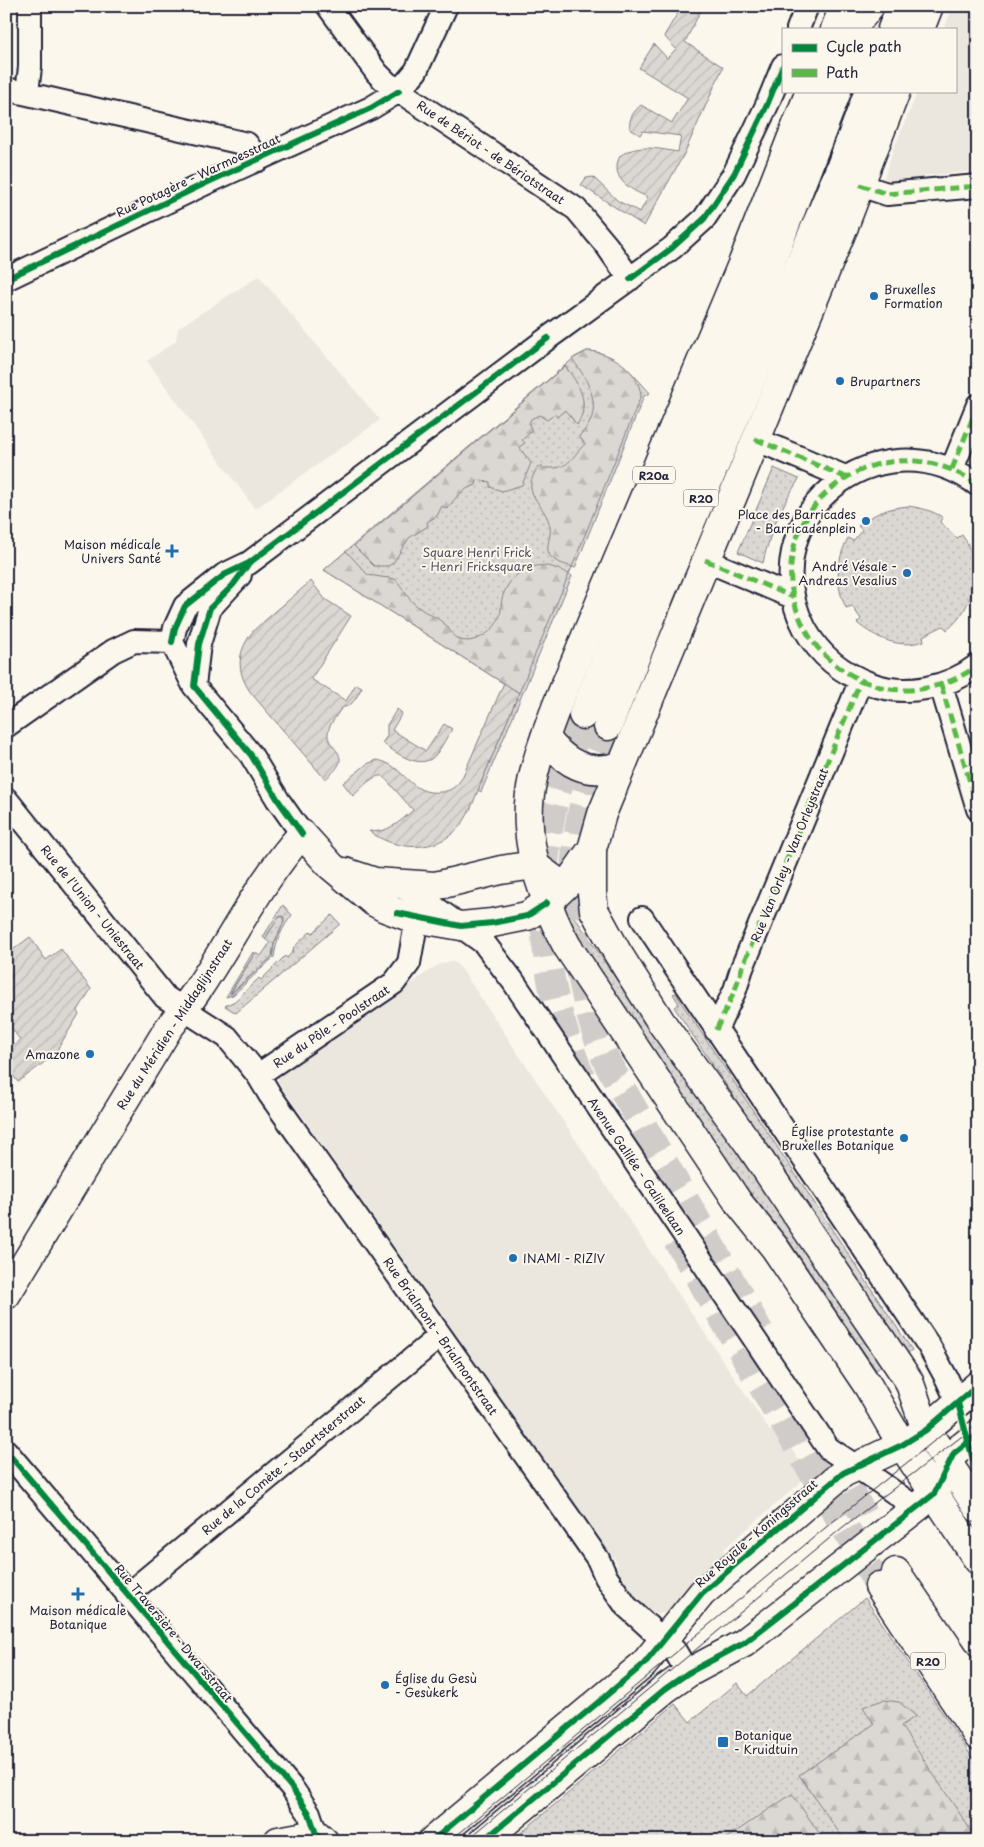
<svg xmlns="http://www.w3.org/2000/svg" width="984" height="1847" font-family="'Playpen Sans',sans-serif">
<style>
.built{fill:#ebe7df}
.grass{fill:url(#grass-dots);stroke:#7e7d87}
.forest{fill:url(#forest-firs);stroke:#7e7d87}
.garden{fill:url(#garden-furrows);stroke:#7e7d87}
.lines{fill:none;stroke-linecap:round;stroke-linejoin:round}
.highway-tunnel{stroke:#d0ccc9;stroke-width:28;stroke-dasharray:28 14;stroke-linecap:butt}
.street-casing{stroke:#22223b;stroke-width:26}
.secondary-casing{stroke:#22223b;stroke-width:31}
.primary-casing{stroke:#22223b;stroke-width:31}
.highway-casing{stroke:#22223b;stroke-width:31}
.street{stroke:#fbf7ec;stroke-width:22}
.secondary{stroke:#fbf7ec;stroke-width:28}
.primary{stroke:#fbf7ec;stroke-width:28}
.highway{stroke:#fbf7ec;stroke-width:28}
.tram{stroke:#22223b;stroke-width:1}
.quiet{stroke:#58b947;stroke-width:5;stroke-dasharray:10 5;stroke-linecap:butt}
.cycleway-casing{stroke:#fbf7ec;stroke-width:9}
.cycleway{stroke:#00873e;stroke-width:6}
.poi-dot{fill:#1f6fb2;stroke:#fbf7ec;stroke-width:2}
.labels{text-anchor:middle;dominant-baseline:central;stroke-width:4;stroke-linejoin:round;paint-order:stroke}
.shield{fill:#fbf7ec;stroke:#636270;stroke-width:1}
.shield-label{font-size:11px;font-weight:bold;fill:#22223b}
.street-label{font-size:12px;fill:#22223b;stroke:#fbf7ec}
.poi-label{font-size:12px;fill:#22223b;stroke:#fbf7ec;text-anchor:start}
.park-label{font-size:12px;fill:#505061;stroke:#fbf7ec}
</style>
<defs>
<pattern id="grass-dots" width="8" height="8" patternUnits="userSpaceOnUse" patternTransform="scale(1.25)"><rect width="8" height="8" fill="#dbd8d3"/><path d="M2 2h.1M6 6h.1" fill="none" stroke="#bcb9b6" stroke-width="1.8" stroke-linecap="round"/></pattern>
<pattern id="forest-firs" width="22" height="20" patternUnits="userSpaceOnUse" patternTransform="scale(1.25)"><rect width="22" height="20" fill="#dbd8d3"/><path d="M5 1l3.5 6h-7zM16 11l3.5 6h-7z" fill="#bcb9b6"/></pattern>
<pattern id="garden-furrows" width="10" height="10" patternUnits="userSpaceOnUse" patternTransform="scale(1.25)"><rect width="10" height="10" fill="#dbd8d3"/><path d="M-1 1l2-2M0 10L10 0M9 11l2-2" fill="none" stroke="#bcb9b6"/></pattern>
</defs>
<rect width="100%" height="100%" fill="#fbf7ec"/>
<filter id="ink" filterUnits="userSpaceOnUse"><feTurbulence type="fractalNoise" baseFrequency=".02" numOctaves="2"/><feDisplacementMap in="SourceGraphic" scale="10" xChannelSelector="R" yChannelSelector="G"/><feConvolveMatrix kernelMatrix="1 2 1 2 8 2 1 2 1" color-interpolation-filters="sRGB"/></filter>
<g filter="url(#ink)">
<path class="built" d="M953 6H978V171L923 176V185L892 184 884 178 893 150 918 91H955V29H944Z
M259 276 380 420 255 509 147 361 176 341 178 328Z
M450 961 456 963 463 971 770 1431H780L802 1465 803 1475 799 1484 724 1549 722 1566 671 1610 664 1613 658 1614 641 1609 615 1579 617 1563 278 1082V1077L284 1069 438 965Z
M978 1442V1480L969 1465V1456Z"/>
<path class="grass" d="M587 351C616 352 632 373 650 393L644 396 575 568 572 567 569 574 572 576 481 792 478 790 519 693 324 570 575 357Z
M774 468 799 479C780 509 771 528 763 563L738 552Z
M908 506C921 508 931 510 942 517L940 522 957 538 962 535C984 564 975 608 947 630L943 626 923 636 924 641C899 649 877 639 857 623L861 619 852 606 846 608C835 585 836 561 848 538L853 541 862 530 858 526C874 513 888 508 908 506Z
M567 910 578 922 658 1042 708 1105 885 1364 876 1370 787 1238 722 1158 576 940 565 911Z
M332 915 340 924 236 1013 225 1006 235 1001 259 978 261 980 285 956 287 958 294 950 293 948 311 931 313 933Z
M282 916 284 922 274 943 272 957 230 994 255 953 261 956 270 943 265 939 277 919Z
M676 993 681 1002 912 1350 906 1354 674 1007 679 1004 673 994Z
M865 1598 978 1766V1841H511L675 1704 690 1722 737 1683 747 1696Z"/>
<path class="forest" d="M587 351C612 352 639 370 641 396L572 567C564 564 553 562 549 554 545 545 552 536 550 527 546 502 516 494 540 465 544 469 545 468 551 468 569 469 573 455 585 444L579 436C606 412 590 382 572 359Z
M565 366C579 384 591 403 577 425L565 410 557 417 555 414 547 420 539 415 531 419 529 424 532 431 522 440 525 443 519 447 531 463 522 485 502 491 490 487V482L477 480 476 485C462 489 456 497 447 509L442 506 437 516 427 522 428 526 409 538 393 563 388 566H374L354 546Z
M346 551 368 575 395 579C403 587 407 599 417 606 426 614 438 617 446 625 450 630 452 636 458 639 473 646 494 632 499 618 502 612 500 606 502 599 507 579 525 563 547 566 555 567 562 571 569 574L519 693 324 570Z
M883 1700 899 1702 916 1716 901 1726 978 1841H845L799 1775 874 1724 863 1707Z
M792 1794 822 1837 815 1841H722Z"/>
<path class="garden" d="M682 6H703L685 42 723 67 684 154 644 226 581 185 586 178 593 177 618 201 640 212 648 197C630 190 609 178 620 156 637 143 659 149 678 152L681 136 643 131 640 135 630 129C628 119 634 111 641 105L672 123 688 98 639 68 654 44 667 58 676 49 664 36Z
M311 581 325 599 351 616 311 679 346 701 356 684 362 687C359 692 356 700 351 704 348 707 344 706 341 709 337 714 328 727 328 733 326 750 358 754 325 779L251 693C235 670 237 650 255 629Z
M504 683 519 693C507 721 495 750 483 778 476 794 471 813 460 826 437 854 395 851 369 831 387 834 401 821 413 810L383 776C373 774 361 789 353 796L343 783 367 764 377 760C406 765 408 796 441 792 451 791 457 786 462 778Z
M397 709 402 713 392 730 426 751 444 724 452 729C447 736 438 755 431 759 415 768 394 751 382 743L387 736V725Z
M283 905 292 915C282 928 276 941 274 957L233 995 226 997 253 952 255 953 230 993 231 994 272 957 274 944 284 922V918L282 916 279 917 265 939 263 937Z
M30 937 46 960 61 949 91 989 77 1012 79 1014 54 1055 18 1082 6 1066V1051L20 1040C6 1020 1 1015 10 991L6 987V980L12 976 6 968V955Z"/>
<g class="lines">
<path class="highway-tunnel" d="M608 726C601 750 591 774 585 798 563 879 574 989 608 1064L760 1332
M582 1078C576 1067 573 1054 568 1042 542 970 537 889 552 813 559 780 572 748 583 715
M677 1240 879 1586
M829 1454 896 1572"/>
<defs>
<path id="street" d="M328 6 377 73 387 83 576 209 607 246 630 279
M798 29 807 6
M6 89 247 144 258 160
M27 93 30 67V6
M860 185 887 194 978 186
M6 279 206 183 371 108 399 91 416 71 446 6
M755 439 845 477
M952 469 978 405
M978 485C877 411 747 519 805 629 820 656 843 674 871 684 906 697 948 688 978 665
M705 560 793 597
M172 642 175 628 185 606 224 575 249 563 548 338 672 248 704 219 734 174 767 105 783 66
M172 642 194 686 251 755 278 800 302 834
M941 685 978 809
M194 686 199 644 210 608 240 575
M6 726 113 651 134 641 172 642
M6 799 165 997 227 1037 258 1075 270 1095 569 1517 598 1559 606 1577 626 1606 675 1651 688 1673
M398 885 423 899 484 943 513 981 828 1448 881 1483 916 1508
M642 918 929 1346 947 1379 958 1403
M716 1030 735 990 742 968 861 680
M258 1075 394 983 409 963 417 918
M6 1451 292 1788 309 1813 316 1834
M127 1595 440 1336"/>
<path id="secondary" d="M345 872 375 882 435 886 501 870 534 865 553 879
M6 1295 168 1029C178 1016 189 1003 198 989 233 937 260 881 302 834L331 866 374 902 385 908 409 917 461 926 492 923 527 916 547 903 569 882 592 849
M278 1841 316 1834 324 1841
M432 1841 644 1664 702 1593 843 1473 902 1445 926 1430 978 1385
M483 1841 665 1689 688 1673 744 1643 934 1494 954 1453 978 1434"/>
<path id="primary" d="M835 29 844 6
M920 29 929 6
M810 91 743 262 557 705C530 776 516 815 543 890 549 909 557 928 567 946L738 1202 775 1248 868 1386 902 1445 978 1560
M896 91 844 226 602 814 592 849V893L594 910 617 952 661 1022 749 1144 909 1381 926 1430 978 1508
M545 737C565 764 587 776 621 766"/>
<path id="highway" d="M852 29 870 6
M892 29 901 6
M876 91 878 137
M771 192 781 236
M805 263 844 226
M583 715 781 236 837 91
M608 726 662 590 840 169 869 91
M896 1572 978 1692
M879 1586 978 1736"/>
</defs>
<use href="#street" class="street-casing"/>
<use href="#secondary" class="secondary-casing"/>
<use href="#primary" class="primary-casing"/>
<use href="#highway" class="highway-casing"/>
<use href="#street" class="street"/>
<use href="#secondary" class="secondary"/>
<use href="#primary" class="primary"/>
<use href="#highway" class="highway"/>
<path class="tram" d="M450 1841 825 1528 978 1406
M466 1841 843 1527 978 1424"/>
<path class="quiet" d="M860 185 887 194 978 186
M755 439 845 477
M952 469 978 405
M978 485C877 411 747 519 805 629 820 656 843 674 871 684 906 697 948 688 978 665
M705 560 793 597
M941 685 978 809
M716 1030 735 990 742 968 861 680"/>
<defs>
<path id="cycleway" d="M6 279 206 183 371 108 399 91
M630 279 672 248 704 219 734 174 767 105 783 66
M247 566 233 585 210 608 199 644 194 686 251 755 278 800 302 834
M172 642 175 628 185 606 224 575 249 563 548 338
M397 913 461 926 492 923 527 916 547 903
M958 1403 973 1460 978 1468
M6 1451 292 1788 309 1813 316 1834 324 1841
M432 1841 644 1664 702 1593 843 1473 902 1445 926 1430 978 1385
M483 1841 665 1689 688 1673 744 1643 934 1494 954 1453 978 1434"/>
</defs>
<use href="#cycleway" class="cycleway-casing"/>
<use href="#cycleway" class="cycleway"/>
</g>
</g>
<g class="poi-dot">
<circle cx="874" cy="296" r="5"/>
<circle cx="840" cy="381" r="5"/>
<circle cx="866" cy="521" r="5"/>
<path d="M169.5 543.5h5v5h5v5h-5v5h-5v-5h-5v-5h5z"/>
<circle cx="907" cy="573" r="5"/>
<circle cx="90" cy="1054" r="5"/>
<circle cx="904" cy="1138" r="5"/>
<circle cx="513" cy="1258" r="5"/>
<path d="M75.5 1586.5h5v5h5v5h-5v5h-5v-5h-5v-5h5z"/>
<circle cx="385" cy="1685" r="5"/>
<rect x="717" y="1736" width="12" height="12" rx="2.5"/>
</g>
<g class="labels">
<g class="shield">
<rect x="633" y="466.5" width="42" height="17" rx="4"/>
<rect x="683.5" y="489.5" width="35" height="17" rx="4"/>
<rect x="910.5" y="1652.5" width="35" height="17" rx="4"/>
</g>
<g class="shield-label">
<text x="654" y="475">R20a</text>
<text x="701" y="498">R20</text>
<text x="928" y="1661">R20</text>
</g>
<g class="street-label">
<text transform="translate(491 152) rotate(34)">Rue de Bériot - de Bériotstraat</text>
<text transform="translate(198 175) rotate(-25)">Rue Potagère - Warmoesstraat</text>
<text transform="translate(789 855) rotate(-68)">Rue Van Orley - Van Orleystraat</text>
<text transform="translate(93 907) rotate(51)">Rue de l'Union - Uniestraat</text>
<text transform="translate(174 1024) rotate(-57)">Rue du Méridien - Middaglijnstraat</text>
<text transform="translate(331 1026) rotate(-34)">Rue du Pôle - Poolstraat</text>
<text transform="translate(637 1166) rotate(56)">Avenue Galilée - Galileelaan</text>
<text transform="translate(441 1336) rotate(55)">Rue Brialmont - Brialmontstraat</text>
<text transform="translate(283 1465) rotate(-40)">Rue de la Comète - Staartsterstraat</text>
<text transform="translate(756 1533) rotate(-41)">Rue Royale - Koningsstraat</text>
<text transform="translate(174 1633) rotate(50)">Rue Traversière - Dwarsstraat</text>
</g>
<g class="poi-label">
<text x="884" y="289">Bruxelles<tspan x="884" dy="14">Formation</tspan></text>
<text x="850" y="381">Brupartners</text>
<text x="856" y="514" text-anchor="end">Place des Barricades<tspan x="856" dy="14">- Barricadenplein</tspan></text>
<text x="161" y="544" text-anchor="end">Maison médicale<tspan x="161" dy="14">Univers Santé</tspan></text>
<text x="897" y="566" text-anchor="end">André Vésale -<tspan x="897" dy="14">Andreas Vesalius</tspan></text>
<text x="80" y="1054" text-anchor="end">Amazone</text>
<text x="894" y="1131" text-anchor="end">Église protestante<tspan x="894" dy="14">Bruxelles Botanique</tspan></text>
<text x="523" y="1258">INAMI - RIZIV</text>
<text x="78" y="1610" text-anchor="middle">Maison médicale<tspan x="78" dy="14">Botanique</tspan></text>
<text x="395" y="1678">Église du Gesù<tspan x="395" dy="14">- Gesùkerk</tspan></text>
<text x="734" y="1735">Botanique<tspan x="734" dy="14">- Kruidtuin</tspan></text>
</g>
<g class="park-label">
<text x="477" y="552">Square Henri Frick<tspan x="477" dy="14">- Henri Fricksquare</tspan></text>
</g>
</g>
<rect width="984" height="1847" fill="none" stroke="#fbf7ec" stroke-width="25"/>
<rect x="12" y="12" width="959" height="1822" fill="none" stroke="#22223b" stroke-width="2" filter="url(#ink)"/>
<rect x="782" y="28" width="175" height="65" fill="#fbf7ec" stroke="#a4a2a5"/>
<rect x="792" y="44" width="25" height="8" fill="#00873e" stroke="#a4a2a5"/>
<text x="826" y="52" font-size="15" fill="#22223b">Cycle path</text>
<rect x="792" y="69" width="25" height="8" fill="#58b947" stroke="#a4a2a5"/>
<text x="826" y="78" font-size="15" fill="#22223b">Path</text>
</svg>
